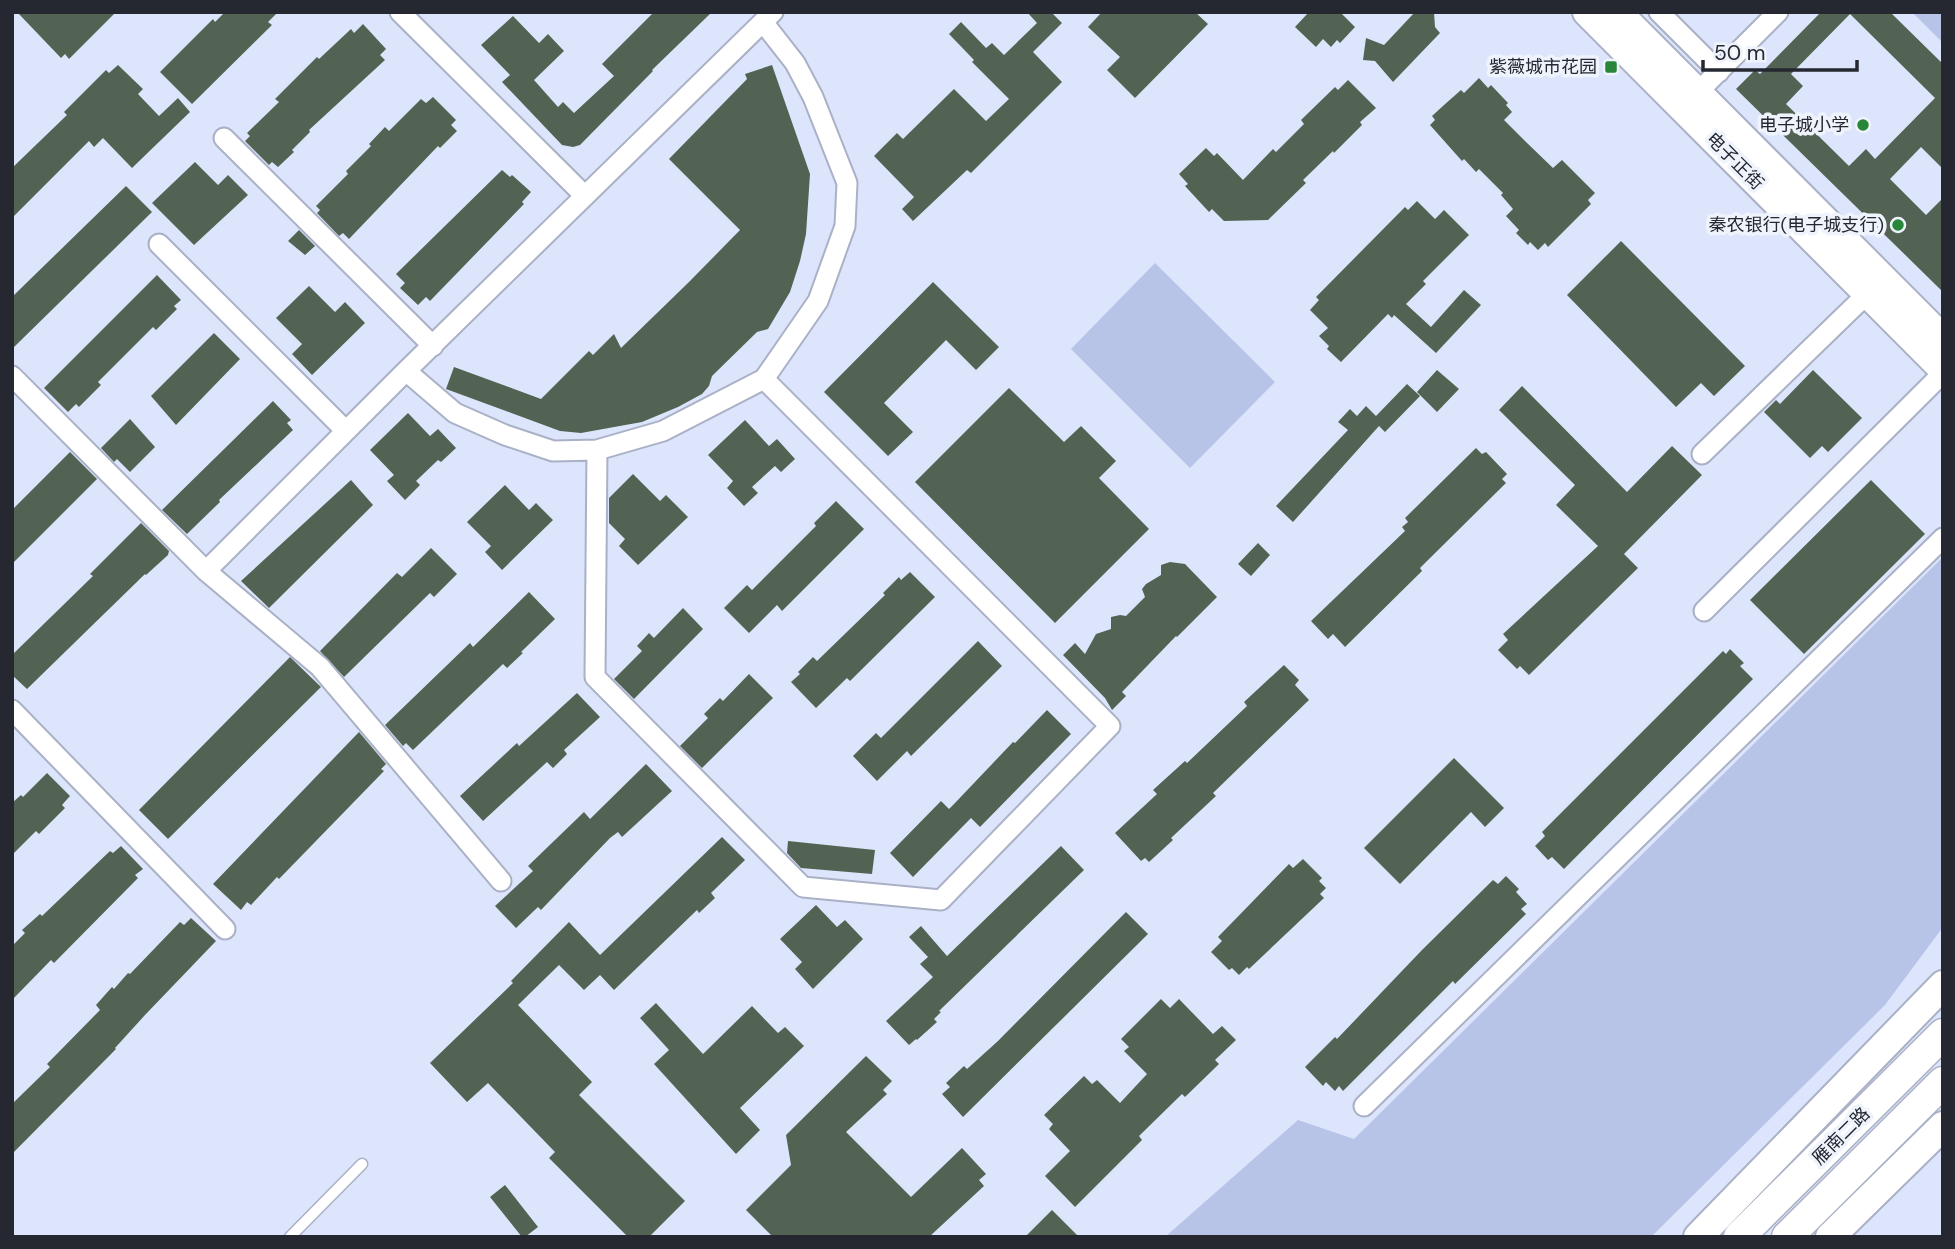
<svg xmlns="http://www.w3.org/2000/svg" width="1955" height="1249" font-family="'DM Sans','Noto Sans SC',sans-serif">
<style>
.green{fill:#b7c3e7}
.building{fill:#536353;fill-rule:evenodd}
.lines{fill:none;stroke-linecap:round;stroke-linejoin:round}
.lane-casing{stroke:#aab1c6;stroke-width:13}
.street-casing{stroke:#aab1c6;stroke-width:23}
.secondary-casing{stroke:#aab1c6;stroke-width:32}
.primary-casing{stroke:#aab1c6;stroke-width:33}
.lane{stroke:#fff;stroke-width:10}
.street{stroke:#fff;stroke-width:19}
.secondary{stroke:#fff;stroke-width:28}
.primary{stroke:#fff;stroke-width:30}
.poi-dot{fill:#278638;stroke:#eff3fc;stroke-width:2.5}
.labels{text-anchor:middle;dominant-baseline:central;stroke-width:7;stroke-linejoin:round;paint-order:stroke}
.poi-label{font-size:18px;fill:#252830;stroke:#eff3fc;text-anchor:end}
.street-label{font-size:18px;fill:#252830;stroke:#eff3fc}
</style>
<rect width="100%" height="100%" fill="#dde5fc"/>
<path class="green" d="M1912 12H1943V43Z
M1155 263 1275 382 1190 468 1071 349Z
M1943 557V927L1885 1005 1651 1237H1165L1298 1120 1354 1139Z"/>
<path class="building" d="M17 12H116L69 59 65 54 61 58Z
M225 12H278L268 22 272 25 192 104 160 72 213 19 215 22Z
M654 12H712L652 70 653 71 580 145 573 147 562 145 502 82 510 75 481 45 513 16 539 43 548 34 564 51 534 80 558 107 563 102 574 113 614 76 602 64Z
M1027 12H1051L1062 23 1033 52 1062 82 971 173 967 170 913 221 902 209 914 197 874 156 897 133 903 139 954 89 986 121 1009 99 972 62 974 60 949 34 961 22 986 48 992 43 1004 55 1037 23Z
M1102 12H1195L1208 24 1135 98 1107 70 1120 57 1088 27Z
M1309 12H1340L1355 27 1340 43 1337 40 1331 47 1323 39 1316 47 1295 27Z
M1415 12H1434L1435 27 1440 33 1393 82 1375 61 1363 60 1366 38 1384 45Z
M1821 12H1890L1943 64V169L1921 147 1890 179 1926 215 1943 198V292L1736 89 1755 70 1760 74ZM1850 14 1935 98 1875 159 1866 149 1849 166 1786 104 1803 86 1791 74Z
M363 24 386 49 380 55 385 60 309 130 310 132 292 150 294 152 278 167 272 162 269 165 245 141 250 136 247 133 279 102 275 99 317 57 319 59 351 29 354 33Z
M118 65 143 89 138 94 159 116 178 98 190 112 132 168 103 138 94 147 89 141 12 218V168L67 115 64 112 106 70 109 73Z
M772 65 810 174 806 234 800 261 790 292 768 329 757 332 712 376 709 386 702 394 678 407 642 422 581 433 560 431 446 389 454 367 541 399 589 351 593 355 614 334 621 348 690 281 740 230 669 159 747 79 745 74Z
M1479 78 1488 88 1491 85 1508 103 1506 105 1512 112 1504 120 1526 142 1553 168 1562 160 1595 193 1588 200 1591 204 1548 247 1545 243 1538 250 1530 242 1528 245 1516 233 1519 230 1506 216 1513 209 1501 195 1503 193 1479 169 1476 172 1464 159 1462 161 1430 125 1435 120 1432 116 1444 105 1461 90 1464 93Z
M1348 80 1376 108 1360 122 1362 125 1334 153 1333 151 1303 180 1306 183 1268 220 1224 221 1212 209 1209 212 1185 186 1188 184 1179 174 1206 148 1214 156 1217 153 1243 180 1273 149 1276 152 1304 124 1301 120 1335 87 1338 90Z
M433 97 456 120 451 125 457 131 440 148 438 146 349 239 343 233 339 236 317 213 320 210 316 206 348 174 346 171 371 146 369 144 385 127 389 131 421 99 426 103Z
M195 162 218 185 228 175 248 195 194 245 152 203Z
M502 170 510 177 512 175 531 192 522 202 524 204 430 301 426 297 418 305 400 288 405 283 396 274Z
M126 186 152 212 12 349V297Z
M1417 201 1435 219 1444 210 1469 235 1423 281 1426 284 1406 304 1431 327 1464 290 1481 305 1436 353 1394 315 1392 318 1388 314 1341 362 1327 349 1329 346 1319 336 1328 328 1310 310 1319 300 1316 297 1405 207 1408 210Z
M299 230 315 246 305 255 288 241Z
M1621 241 1745 366 1714 396 1701 383 1676 407 1567 295Z
M157 275 181 300 174 306 177 309 156 330 153 327 98 382 101 385 79 407 76 404 68 412 44 388Z
M933 282 999 347 976 370 946 340 884 403 913 432 888 456 824 392Z
M309 286 335 312 345 302 365 323 312 375 292 354 302 344 276 318Z
M214 333 240 359 176 425 151 396Z
M1437 370 1459 389 1437 412 1417 392Z
M1813 370 1862 418 1828 452 1822 446 1810 458 1764 412 1776 400 1780 404Z
M1407 384 1420 396 1385 432 1379 426 1293 522 1276 506 1348 430 1338 422 1350 409 1357 416 1366 406 1376 416Z
M1522 386 1627 492 1672 446 1702 475 1624 554 1638 568 1529 675 1520 666 1517 669 1498 650 1508 640 1503 634 1598 546 1556 505 1575 485 1499 410Z
M1009 388 1064 442 1081 426 1116 461 1099 478 1149 529 1055 623 915 482Z
M273 401 291 420 287 423 293 430 219 500 220 502 187 534 162 510Z
M408 413 430 436 438 429 456 448 441 462 438 460 416 481 420 485 405 500 387 481 394 475 370 450Z
M130 419 155 447 130 472 117 459 114 462 101 448Z
M745 420 769 446 777 439 795 459 781 472 775 466 752 487 758 493 744 506 727 488 733 481 708 455Z
M1476 448 1482 454 1486 452 1507 474 1502 479 1506 483 1426 562 1420 568 1422 571 1345 647 1333 634 1328 639 1311 621 1405 531 1402 527 1408 522 1405 518Z
M70 452 97 479 12 564V510Z
M633 474 660 501 666 495 688 517 638 565 619 546 625 539 609 523V498Z
M351 480 373 505 269 608 241 581Z
M1871 480 1925 534 1804 654 1750 600Z
M505 485 529 510 536 503 553 520 502 570 485 552 491 546 467 522Z
M836 501 864 529 782 611 777 605 749 633 724 608 747 585 752 590 816 526 814 523Z
M141 523 169 551 168 555 146 575 145 574 27 689 12 675V655L93 576 90 574Z
M1258 543 1270 555 1251 576 1238 564Z
M431 548 457 574 434 597 430 593 344 677 320 651 397 573 402 577Z
M1170 562 1185 564 1217 597 1177 637 1176 636 1122 692 1126 696 1112 710 1105 698 1063 655 1075 643 1085 654 1096 634 1111 629V617L1120 615 1126 616 1145 597 1142 589 1146 584 1161 575V565Z
M910 572 935 597 850 681 847 678 816 708 791 682 800 674 798 672 813 657 817 661 885 595 883 593 899 577 901 580Z
M529 592 555 619 521 652 523 653 507 668 503 664 413 750 406 743 403 746 385 725 470 643 473 647Z
M683 608 703 629 634 699 614 679 642 651 637 646 649 633 654 638Z
M978 641 1002 666 911 756 907 751 877 781 853 756 876 733 881 738Z
M1730 649 1744 663 1740 666 1753 679 1564 869 1552 857 1548 860 1535 846 1545 836 1542 832 1723 651 1726 654Z
M290 657 321 687 168 839 139 810Z
M1284 665 1299 680 1295 685 1309 700 1213 793 1216 796 1171 838 1173 840 1149 862 1145 858 1141 861 1115 833 1157 794 1153 790 1185 761 1187 763 1247 706 1244 702Z
M749 674 773 698 702 768 680 746 708 718 704 714 720 698 723 701Z
M577 693 600 717 564 750 567 754 553 768 547 762 483 821 460 796 517 743 519 746Z
M1047 710 1071 734 980 827 971 818 913 877 890 853 941 801 949 809 955 803 1013 742 1015 743Z
M359 732 386 764 381 769 384 771 279 879 277 877 251 905 247 902 241 910 213 884Z
M1454 758 1504 808 1485 827 1471 812 1400 884 1364 848Z
M646 764 672 791 622 837 618 832 610 838 541 910 538 907 516 928 495 906 533 871 528 866 584 812 590 819Z
M47 773 70 796 62 805 65 808 39 834 36 831 12 855V803L21 795 23 797Z
M722 837 745 860 711 893 715 898 699 913 697 910 614 990 600 975 584 990 559 965 518 1005 592 1082 579 1095 685 1201 649 1237H628L549 1158 555 1152 488 1083 467 1102 430 1063 513 983 511 981 569 922 600 955Z
M788 841 875 850 872 874 801 868 787 853Z
M121 846 143 869 135 875 138 878 54 963 51 960 12 1000V946L25 933 22 930 40 914 42 916 110 851 113 853Z
M1061 846 1084 870 939 1011 941 1012 934 1019 937 1022 917 1040 916 1039 909 1045 886 1021 933 977 920 964 928 957 909 937 921 926 947 956Z
M1303 859 1322 878 1319 881 1326 888 1320 894 1324 898 1249 969 1247 967 1239 975 1232 968 1229 970 1211 952 1222 941 1218 937 1289 864 1293 868Z
M1506 876 1519 889 1516 892 1527 904 1521 909 1526 914 1455 984 1453 981 1343 1091 1339 1086 1335 1091 1326 1082 1323 1086 1305 1067 1335 1037 1337 1039 1422 950 1493 880 1498 884Z
M816 905 837 927 845 920 863 939 813 989 795 969 802 962 780 939Z
M1126 912 1148 934 963 1117 942 1094 950 1087 946 1083 964 1066 967 1069 998 1041Z
M191 918 216 941 145 1015 115 1048 116 1049 12 1154V1104L50 1067 47 1064 100 1010 96 1005 112 987 114 989 128 973 130 974 180 922 184 925Z
M1161 999 1170 1008 1179 999 1213 1034 1222 1026 1236 1040 1215 1060 1219 1064 1185 1097 1182 1094 1139 1136 1142 1140 1075 1207 1045 1176 1070 1151 1049 1129 1053 1124 1044 1115 1084 1076 1092 1084 1097 1080 1120 1103 1147 1074 1124 1051 1129 1047 1121 1039Z
M656 1003 703 1054 752 1006 778 1033 785 1027 804 1046 740 1108 760 1130 736 1154 654 1064 669 1050 640 1018Z
M866 1056 892 1081 883 1090 887 1094 846 1132 911 1197 962 1148 986 1174 979 1180 984 1186 929 1237H773L746 1210 791 1165 786 1135Z
M505 1185 538 1227 525 1237H522L490 1197Z
M1052 1210 1079 1237H1025Z"/>
<g class="lines">
<defs>
<path id="lane" d="M290 1237 362 1164"/>
<path id="street" d="M400 12 585 196
M1659 12 1719 72
M1690 100 1778 12
M224 138 433 346
M159 244 346 431
M406 371 455 413 505 435 553 451 597 450 663 431 764 379 818 301 845 226 847 183 813 97 795 63 763 22
M12 376 206 571 320 667 501 881
M597 450 595 677 803 887 941 900 1110 726 764 379
M1702 454 1867 294
M206 571 406 371 773 12
M1704 611 1943 373
M12 710 225 929
M1364 1106 1943 538"/>
<path id="secondary" d="M1587 12 1943 369
M1617 12 1943 339
M1698 1237 1943 985
M1830 1237 1943 1126"/>
<path id="primary" d="M1739 1237 1943 1034
M1787 1237 1943 1082"/>
</defs>
<use href="#lane" class="lane-casing"/>
<use href="#street" class="street-casing"/>
<use href="#secondary" class="secondary-casing"/>
<use href="#primary" class="primary-casing"/>
<use href="#lane" class="lane"/>
<use href="#street" class="street"/>
<use href="#secondary" class="secondary"/>
<use href="#primary" class="primary"/>
</g>
<g class="poi-dot">
<rect x="1604" y="60" width="14" height="14" rx="3.5"/>
<circle cx="1863" cy="125" r="7"/>
<circle cx="1898" cy="225" r="7"/>
</g>
<g class="labels">
<g class="poi-label">
<text x="1597" y="67">紫薇城市花园</text>
<text x="1849" y="125">电子城小学</text>
<text x="1884" y="225">秦农银行(电子城支行)</text>
</g>
<g class="street-label">
<text transform="translate(1735 161) rotate(45)">电子正街</text>
<text transform="translate(1841 1136) rotate(-45)">雁南二路</text>
</g>
</g>
<rect width="1955" height="1249" fill="none" stroke="#252830" stroke-width="28"/>
<path d="M1703 60v10h154v-10" fill="none" stroke="#252830" stroke-width="3.5"/>
<text x="1714" y="60" font-size="21" fill="#252830" stroke="#eff3fc" stroke-width="5" paint-order="stroke">50 m</text>
</svg>
